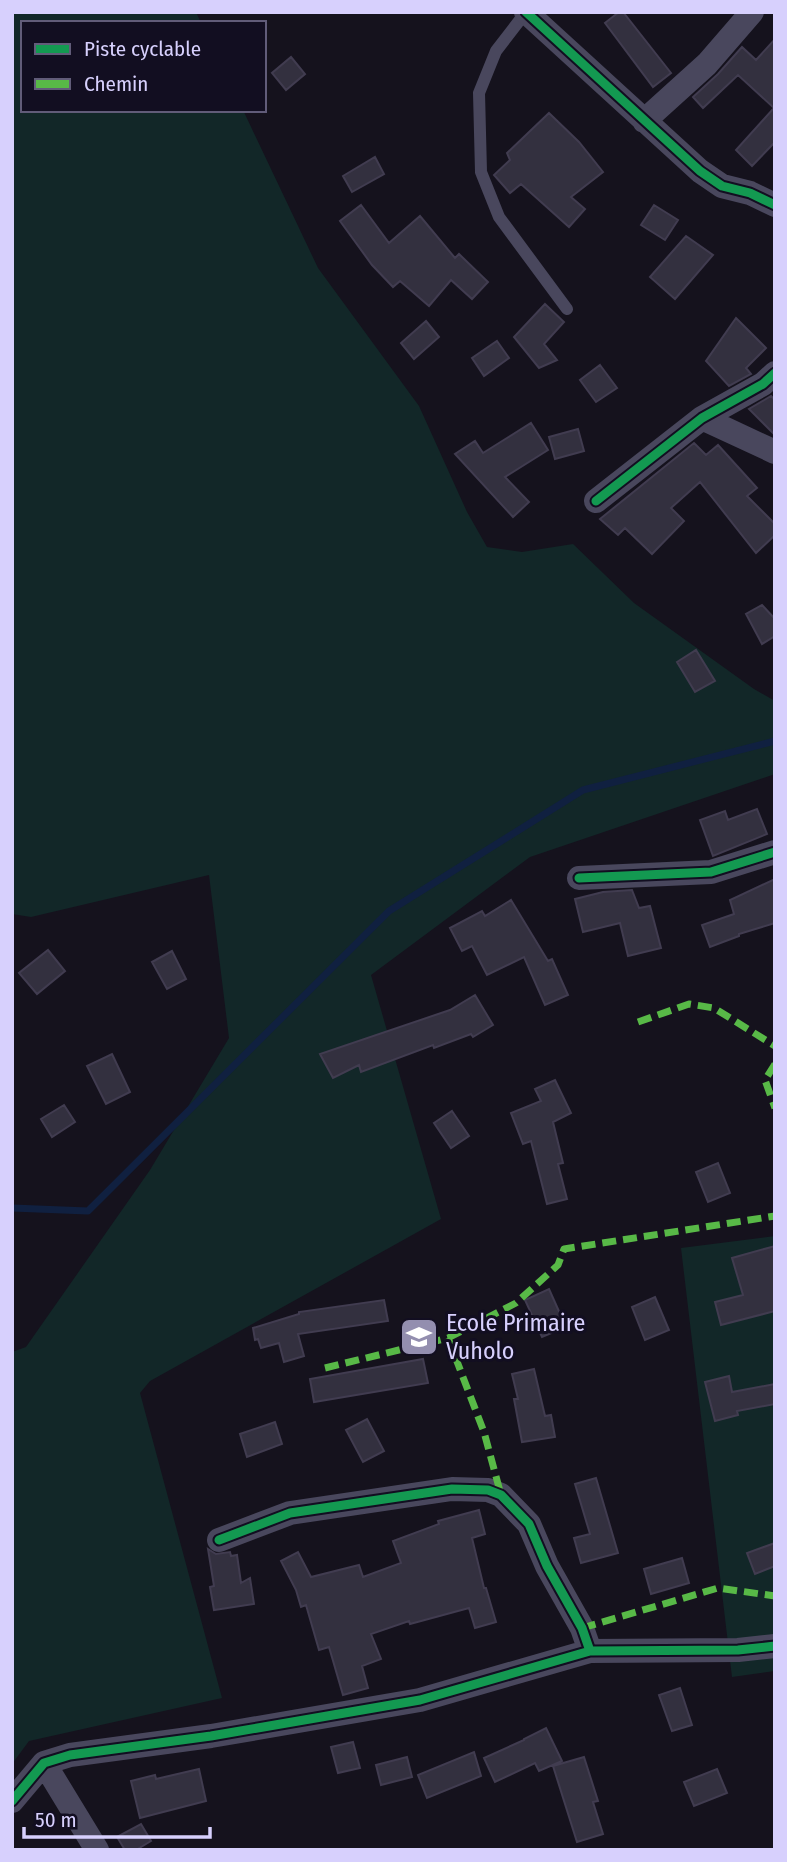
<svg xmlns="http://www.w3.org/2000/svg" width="787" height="1862" font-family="'Fira Sans Condensed',sans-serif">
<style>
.green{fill:#122728}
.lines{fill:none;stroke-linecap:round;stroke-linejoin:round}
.stream{stroke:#102040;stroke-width:7}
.building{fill:#33303f;stroke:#413c50;stroke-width:2}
.service{stroke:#49475d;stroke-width:12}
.minor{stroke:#49475d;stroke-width:24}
.quiet{stroke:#58b947;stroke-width:7;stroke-dasharray:14 7;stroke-linecap:butt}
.cycleway-casing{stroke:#120e21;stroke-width:13}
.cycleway{stroke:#139951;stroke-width:9}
.labels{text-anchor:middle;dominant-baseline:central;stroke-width:6;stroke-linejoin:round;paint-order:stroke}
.poi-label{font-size:24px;fill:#d7d0fd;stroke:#120e21;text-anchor:start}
</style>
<rect width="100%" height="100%" fill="#15121d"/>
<path class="green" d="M12 12H196L201 23H23V110H243L318 268 419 406 467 512 487 547 522 552 573 544 634 603 754 689 775 701V774L530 857 371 975 441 1219 150 1381 140 1393 222 1698 29 1741 12 1764V1352L26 1347 150 1170 229 1038 209 875 31 917 12 914Z
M775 1236V1671L732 1677 681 1248Z"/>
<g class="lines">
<path class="stream" d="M12 1208 88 1211 389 911 583 790 775 741"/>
</g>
<path class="building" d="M619 12H623L671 73 653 87 605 23Z
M775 39V142L752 166 736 150 774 108 738 75 703 108 693 97 718 74 742 47 756 60Z
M291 57 305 74 286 90 272 73Z
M549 113 579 142 603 172 571 197 585 209 569 227 521 184 510 193 494 175 510 160 507 153Z
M375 157 384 174 352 192 343 176Z
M361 205 389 243 420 216 455 258 459 254 488 282 472 299 451 280 429 306 400 281 393 287 372 265 340 221Z
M654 205 678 220 665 240 641 225Z
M686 236 713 255 675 299 650 277Z
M545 304 564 322 544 344 557 360 539 368 514 337Z
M736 318 766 348 746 368 751 374 729 386 706 361Z
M426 321 439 337 414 359 401 343Z
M497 341 509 358 484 376 472 358Z
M600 365 617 388 596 402 580 380Z
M771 396 775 400V435L749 409Z
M531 423 548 450 505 477 529 502 513 517 455 454 475 441 483 453Z
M578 429 584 451 555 459 549 437Z
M694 443 706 455 718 445 757 488 747 496 775 524V535L756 553 700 482 671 508 684 521 652 554 625 528 618 535 600 519Z
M762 605 775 619V636L762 644 746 614Z
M696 650 715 681 695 692 677 662Z
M757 809 767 834 713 856 700 820 725 811 728 820Z
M775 879V923L739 934V936L710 947 702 925 734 914 730 900Z
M632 890 639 908 650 906 661 948 628 956 620 923 583 932 575 899 603 892Z
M511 900 548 961 552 959 568 995 545 1005 524 957 487 975 472 946 462 951 450 928 482 911 485 916Z
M48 950 65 971 37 994 19 973Z
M172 951 186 979 167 989 152 962Z
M475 995 493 1025 473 1037 471 1034 434 1048 433 1045 361 1072 359 1065 333 1078 320 1054 450 1010Z
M112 1054 130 1092 106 1104 87 1066Z
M555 1080 571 1113 553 1122 563 1163 558 1164 567 1199 547 1204 531 1141 523 1144 511 1113 541 1101 535 1089Z
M64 1105 75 1122 52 1137 41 1119Z
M452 1111 469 1136 451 1148 434 1123Z
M718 1163 730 1193 708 1202 696 1172Z
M775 1246V1311L721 1325 715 1302 743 1295 732 1258Z
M549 1289 566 1327 542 1337 525 1300Z
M655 1297 669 1330 645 1340 632 1307Z
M384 1300 388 1321 298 1334 304 1356 284 1362 279 1343 261 1348 258 1339 255 1340 253 1328 299 1314V1312Z
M423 1359 428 1383 314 1402 310 1379Z
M534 1369 545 1416 551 1415 555 1437 522 1442 514 1399H518L512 1374Z
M729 1376 732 1392 775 1384V1404L737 1411 738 1415 715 1421 705 1382Z
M367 1419 384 1451 363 1462 346 1430Z
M275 1422 282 1444 247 1457 240 1434Z
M596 1478 618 1553 581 1563 574 1538 590 1534 575 1484Z
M479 1510 485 1534 472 1538 484 1588H486L496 1622 475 1628 469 1608 410 1624 409 1621 371 1634 381 1659 362 1666 368 1688 343 1695 329 1647 319 1650 306 1605 301 1607 296 1590 281 1561 298 1552 311 1577 359 1565 363 1577 401 1563 393 1541 439 1524 438 1521Z
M775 1543V1566L755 1574 747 1553Z
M208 1549 216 1554 230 1552 231 1556 237 1555 241 1583 250 1578 254 1604 214 1610 210 1587 214 1586Z
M682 1558 689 1583 651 1594 644 1569Z
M680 1688 692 1725 672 1731 659 1695Z
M546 1728 562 1761 539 1771 535 1763 495 1782 484 1758 524 1740V1739Z
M353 1742 360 1768 338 1773 331 1747Z
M474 1752 481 1776 427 1798 418 1775Z
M407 1757 412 1777 381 1785 376 1765Z
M584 1757 598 1801 593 1802 603 1834 577 1842 553 1766Z
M199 1769 206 1801 140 1818 131 1781 155 1775 156 1779Z
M717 1769 727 1793 694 1806 684 1782Z
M141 1824 151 1841 136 1850H125L117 1837Z"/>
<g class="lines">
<path class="service" d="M526 12 496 51 479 93 481 172 499 217 567 309"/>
<path class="minor" d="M526 12 700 171 722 186 750 193 775 205
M644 121 707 64 752 12
M702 418 775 452
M596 501 702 418 763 384 775 373
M579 878 711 872 775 852
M219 1540 290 1513 452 1489 488 1490 501 1495 529 1524 547 1566 582 1628 590 1651
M44 1763 97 1850
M12 1801 44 1763 70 1755 211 1736 420 1700 590 1651 738 1650 775 1646"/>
<path class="quiet" d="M638 1022 689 1004 714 1008 775 1046
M775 1064 765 1080 775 1108
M448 1338 516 1303 558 1265 564 1249 775 1216
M325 1368 448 1338 484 1432 501 1495
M582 1628 718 1588 775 1596"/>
<defs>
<path id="cycleway" d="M526 12 700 171 722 186 750 193 775 205
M596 501 702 418 763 384 775 373
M579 878 711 872 775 852
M219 1540 290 1513 452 1489 488 1490 501 1495 529 1524 547 1566 582 1628 590 1651
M12 1801 44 1763 70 1755 211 1736 420 1700 590 1651 738 1650 775 1646"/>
</defs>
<use href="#cycleway" class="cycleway-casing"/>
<use href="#cycleway" class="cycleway"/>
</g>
<defs>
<symbol id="school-square" viewBox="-11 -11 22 22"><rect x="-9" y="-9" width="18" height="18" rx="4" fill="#938eaf" stroke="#120e21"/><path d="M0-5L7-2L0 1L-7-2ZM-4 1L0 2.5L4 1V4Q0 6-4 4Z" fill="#fff"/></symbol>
</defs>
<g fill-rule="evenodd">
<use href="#school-square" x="397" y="1315" width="44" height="44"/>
</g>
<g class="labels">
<g class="poi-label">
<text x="446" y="1323">Ecole Primaire<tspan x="446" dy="28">Vuholo</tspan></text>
</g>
</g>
<rect width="787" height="1862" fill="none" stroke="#d7d0fd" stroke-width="28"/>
<rect x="21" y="21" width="245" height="91" fill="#120e21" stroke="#615c79" stroke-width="2"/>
<rect x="35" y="44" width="35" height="10" fill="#139951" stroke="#615c79" stroke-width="2"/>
<text x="84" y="56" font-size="21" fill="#d7d0fd">Piste cyclable</text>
<rect x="35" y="79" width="35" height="10" fill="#58b947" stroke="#615c79" stroke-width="2"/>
<text x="84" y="91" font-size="21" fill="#d7d0fd">Chemin</text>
<path d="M24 1827v10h186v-10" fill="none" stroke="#d7d0fd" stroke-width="3.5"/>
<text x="35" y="1827" font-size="21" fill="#d7d0fd" stroke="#120e21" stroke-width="5" paint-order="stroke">50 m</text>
</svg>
